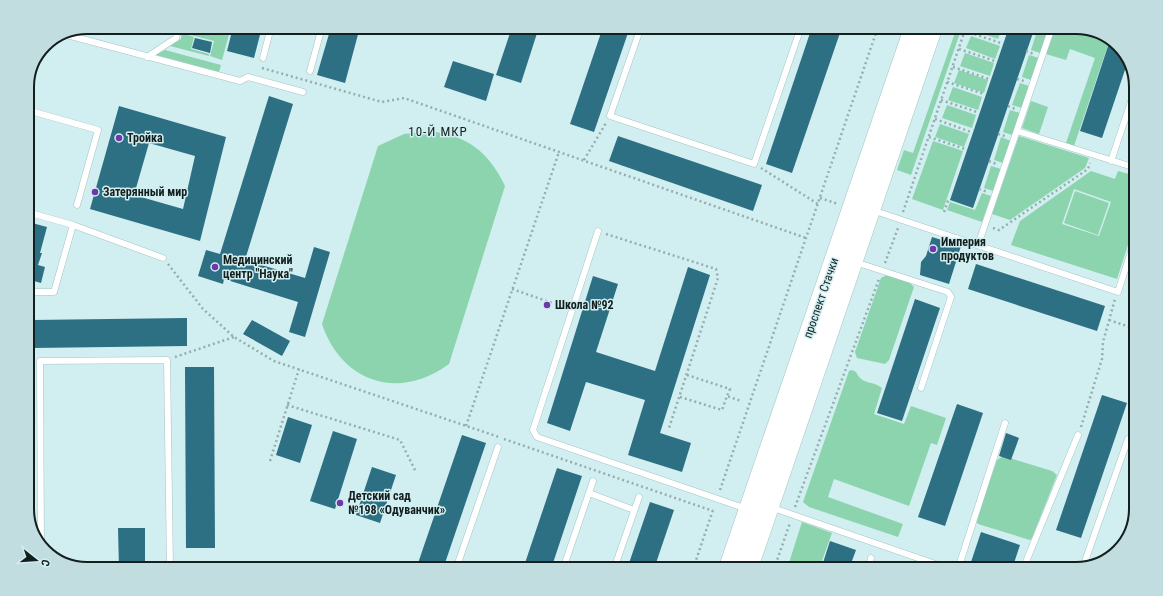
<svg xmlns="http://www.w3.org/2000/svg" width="1163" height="596" font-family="'Roboto Condensed',sans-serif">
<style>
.green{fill:#8bd4ae;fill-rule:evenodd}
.building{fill:#2d6f83;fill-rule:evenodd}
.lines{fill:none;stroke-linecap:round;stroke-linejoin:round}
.lane-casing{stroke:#a7c4c6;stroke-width:7}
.primary-casing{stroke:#a7c4c6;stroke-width:20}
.path{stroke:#96adaf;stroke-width:2.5;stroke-dasharray:2 3;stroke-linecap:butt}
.lane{stroke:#fff;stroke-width:6}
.primary{stroke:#fff;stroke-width:19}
.poi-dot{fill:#7036ac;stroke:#d1eef0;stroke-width:1.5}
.labels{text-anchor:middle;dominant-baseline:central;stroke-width:3;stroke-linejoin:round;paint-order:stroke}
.poi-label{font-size:12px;font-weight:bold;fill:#131e1e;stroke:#d1eef0;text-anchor:start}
.street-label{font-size:12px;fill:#131e1e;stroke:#d1eef0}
.neighbourhood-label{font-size:13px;letter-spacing:1px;fill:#131e1e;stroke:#d1eef0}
.rim{fill:none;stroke:#131e1e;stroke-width:2}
</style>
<rect width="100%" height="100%" fill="#d1eef0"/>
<path class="green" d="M184 27H231L222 60 210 56 214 41 183 33Z
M957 27H962L911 175 897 170 904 150 913 153Z
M973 27H1000L1002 28 998 39 972 30Z
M1056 27C1074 27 1096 27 1110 39L1074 146 1066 143 1095 58 1070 49 1066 60 1046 54Z
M1038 28 1048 31 1040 53 1031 50Z
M182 33 194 37 191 49 209 54V56L170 46 181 39Z
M971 36 1000 46 995 59 966 48Z
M165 50 221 65 219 72 156 55Z
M965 53 994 63 990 76 960 66Z
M1029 55 1039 58 1031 80 1022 77Z
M959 70 988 80 984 93 954 83Z
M1020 83 1029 86 1022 108 1012 105Z
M953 87 982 97 978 110 948 100Z
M1031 101 1048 107 1039 134 1022 128Z
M947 105 976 115 972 128 942 118Z
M1010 110 1020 113 1012 135 1003 132Z
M940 124 969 134 964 147 935 137Z
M429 131C467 135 489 152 505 186L449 364C399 401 342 383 322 324L378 146 404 134Z
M1019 136 1089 158 1085 168 1010 220 992 214Z
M1001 137 1011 141 1003 163 994 160Z
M933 141 963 151 943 210 912 199Z
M991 166 1001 169 993 191 984 188Z
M1091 171 1115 179 1118 171 1136 176V220L1117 279 1011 245 1020 221ZM1074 189 1111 202 1099 236 1062 224Z
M1075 191 1109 203 1098 235 1064 223Z
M982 193 991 196 982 222 947 210 950 202 975 210Z
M887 275 910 283 914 287 889 360 885 364 857 358 855 352 881 278Z
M852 370 856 372C863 386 872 380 882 388L874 414 904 424 911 406 946 418 937 445 931 443 909 506 834 479 828 497 903 524 898 537 809 507 803 502 849 371Z
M1003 456 1052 471 1057 475 1032 538 1030 540 978 524 976 521 997 460Z
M802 522 832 533 819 569H787Z
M913 561 925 564 927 569H907Z"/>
<path class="building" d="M233 27H262L254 58 227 51Z
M331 27H360L345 83 317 75Z
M512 27H539L521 83 496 75Z
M603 27H630L594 132 570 124Z
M812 27H842L792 173 766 164Z
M1009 27H1035L973 208 950 200Z
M195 38 212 42 210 53 192 48Z
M1110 40 1126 53 1128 61 1102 138 1080 131Z
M453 61 494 74 486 101 444 87Z
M269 96 293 104 245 260 305 278 314 247 330 252 305 337 289 332 298 302 224 279 223 284 198 276 206 250 220 254Z
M119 106 226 137 200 241 90 209ZM149 143 195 156 183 209 134 195Z
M618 136 762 185 753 211 609 161Z
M32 223 47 227 40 253H42L38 265 45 267 41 283 27 279V230H30Z
M932 237 961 246 949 284 920 275 921 262 926 256Z
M976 264 1105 306 1097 331 968 289Z
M688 267 710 275 660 433 691 443 682 472 628 455 645 400 586 382 570 431 547 423 593 276 618 284 596 352 655 371Z
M915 299 940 308 902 421 877 413Z
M187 318V346L32 348V320Z
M252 320 290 341 282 356 243 334Z
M185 367H214L215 548H186Z
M1102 395 1127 403 1081 538 1056 530Z
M957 404 983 413 945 526 918 517Z
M288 417 312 425 300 463 276 455Z
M333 431 357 439 335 509 310 501Z
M1006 433 1019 438 1011 460 999 456Z
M462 435 486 443 443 569H416Z
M372 467 396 475 380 523 356 515Z
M557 468 582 476 551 569H523Z
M650 502 674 510 654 569H627Z
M118 528H145V569H119Z
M981 532 1020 545 1012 569H994L971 562Z
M830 541 856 550 849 569H821Z"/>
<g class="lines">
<defs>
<path id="lane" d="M641 27 610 116 754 164 801 27
M67 35 240 81 248 77 303 92
M147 57 176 38 179 27
M263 58 271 27
M310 71 322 27
M27 110 98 130 77 205
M1017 131 1136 168
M1111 161 1136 87
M872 210 1118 292 1136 236
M27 212 73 225 163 258
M598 231 533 430 537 437 747 509
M978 245 1052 27
M855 262 948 292 951 297 921 388
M27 292H54L73 225
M589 493 634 510
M770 507 950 569
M41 546 40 361 167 360 170 569
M1083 567 1128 439
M456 569 498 447
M563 569 593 481
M614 569 639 497
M868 569 871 558
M958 569 1005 423
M1023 569 1078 435"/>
<path id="primary" d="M728 569 914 27
M748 569 933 27"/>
</defs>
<use href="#lane" class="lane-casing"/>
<use href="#primary" class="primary-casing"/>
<path class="path" d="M965 31 1001 43
M959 49 995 61
M1026 51 1034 54
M953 67 989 79
M262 68 382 102 404 98 806 238
M1017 79 1024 81
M947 82 984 94
M941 100 977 112
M1008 106 1015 109
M935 119 971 132
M998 134 1005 136
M929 137 965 149
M584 160 606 123
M989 161 996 164
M761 168 818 204
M979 189 988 192
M820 198 838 204
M903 212 966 27
M944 212 949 198
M993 228 999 230 1088 169 1090 163
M606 234 716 269 718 278 669 428
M885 263 898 228
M168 264 203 309 234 337 274 361 499 437
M512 289 564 307
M1109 320 1136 329
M27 351 34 356
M175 357 234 337
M687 375 730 389 727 396
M680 397 722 410 727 396 741 401
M287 405 400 440 416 472
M466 426 559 152
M1081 427 1102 359 1103 342 1115 299
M504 439 713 511
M270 461 299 369
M720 490 878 27
M795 507 879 279
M693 569 713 510
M774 569 790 523"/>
<use href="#lane" class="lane"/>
<use href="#primary" class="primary"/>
</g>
<g class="poi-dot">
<circle cx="119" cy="138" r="4"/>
<circle cx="95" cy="192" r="4"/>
<circle cx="933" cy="249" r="4"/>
<circle cx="215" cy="267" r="4"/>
<circle cx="547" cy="305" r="4"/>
<circle cx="340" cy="503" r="4"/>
</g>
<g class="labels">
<g class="poi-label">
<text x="127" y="138">Тройка</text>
<text x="103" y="192">Затерянный мир</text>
<text x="941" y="242">Империя<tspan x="941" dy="14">продуктов</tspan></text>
<text x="223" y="260">Медицинский<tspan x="223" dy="14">центр "Наука"</tspan></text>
<text x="555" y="305">Школа №92</text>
<text x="348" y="496">Детский сад<tspan x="348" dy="14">№198 «Одуванчик»</tspan></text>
</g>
<g class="street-label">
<text transform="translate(821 298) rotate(-71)">проспект Стачки</text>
</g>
<g class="neighbourhood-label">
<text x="438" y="131">10-Й МКР</text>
</g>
</g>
<path d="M0 0H1163V596H0ZM87 34H1076A53 53 0 0 1 1129 87V509A53 53 0 0 1 1076 562H87A53 53 0 0 1 34 509V87A53 53 0 0 1 87 34Z" fill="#c2dddf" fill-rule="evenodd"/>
<path class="rim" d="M87 34H1076A53 53 0 0 1 1129 87V509A53 53 0 0 1 1076 562H87A53 53 0 0 1 34 509V87A53 53 0 0 1 87 34Z"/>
<g transform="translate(36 560) rotate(107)" stroke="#d1eef0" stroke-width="3" paint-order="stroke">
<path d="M0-3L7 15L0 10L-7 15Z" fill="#131e1e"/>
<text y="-6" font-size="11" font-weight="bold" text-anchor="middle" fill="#131e1e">С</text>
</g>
</svg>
